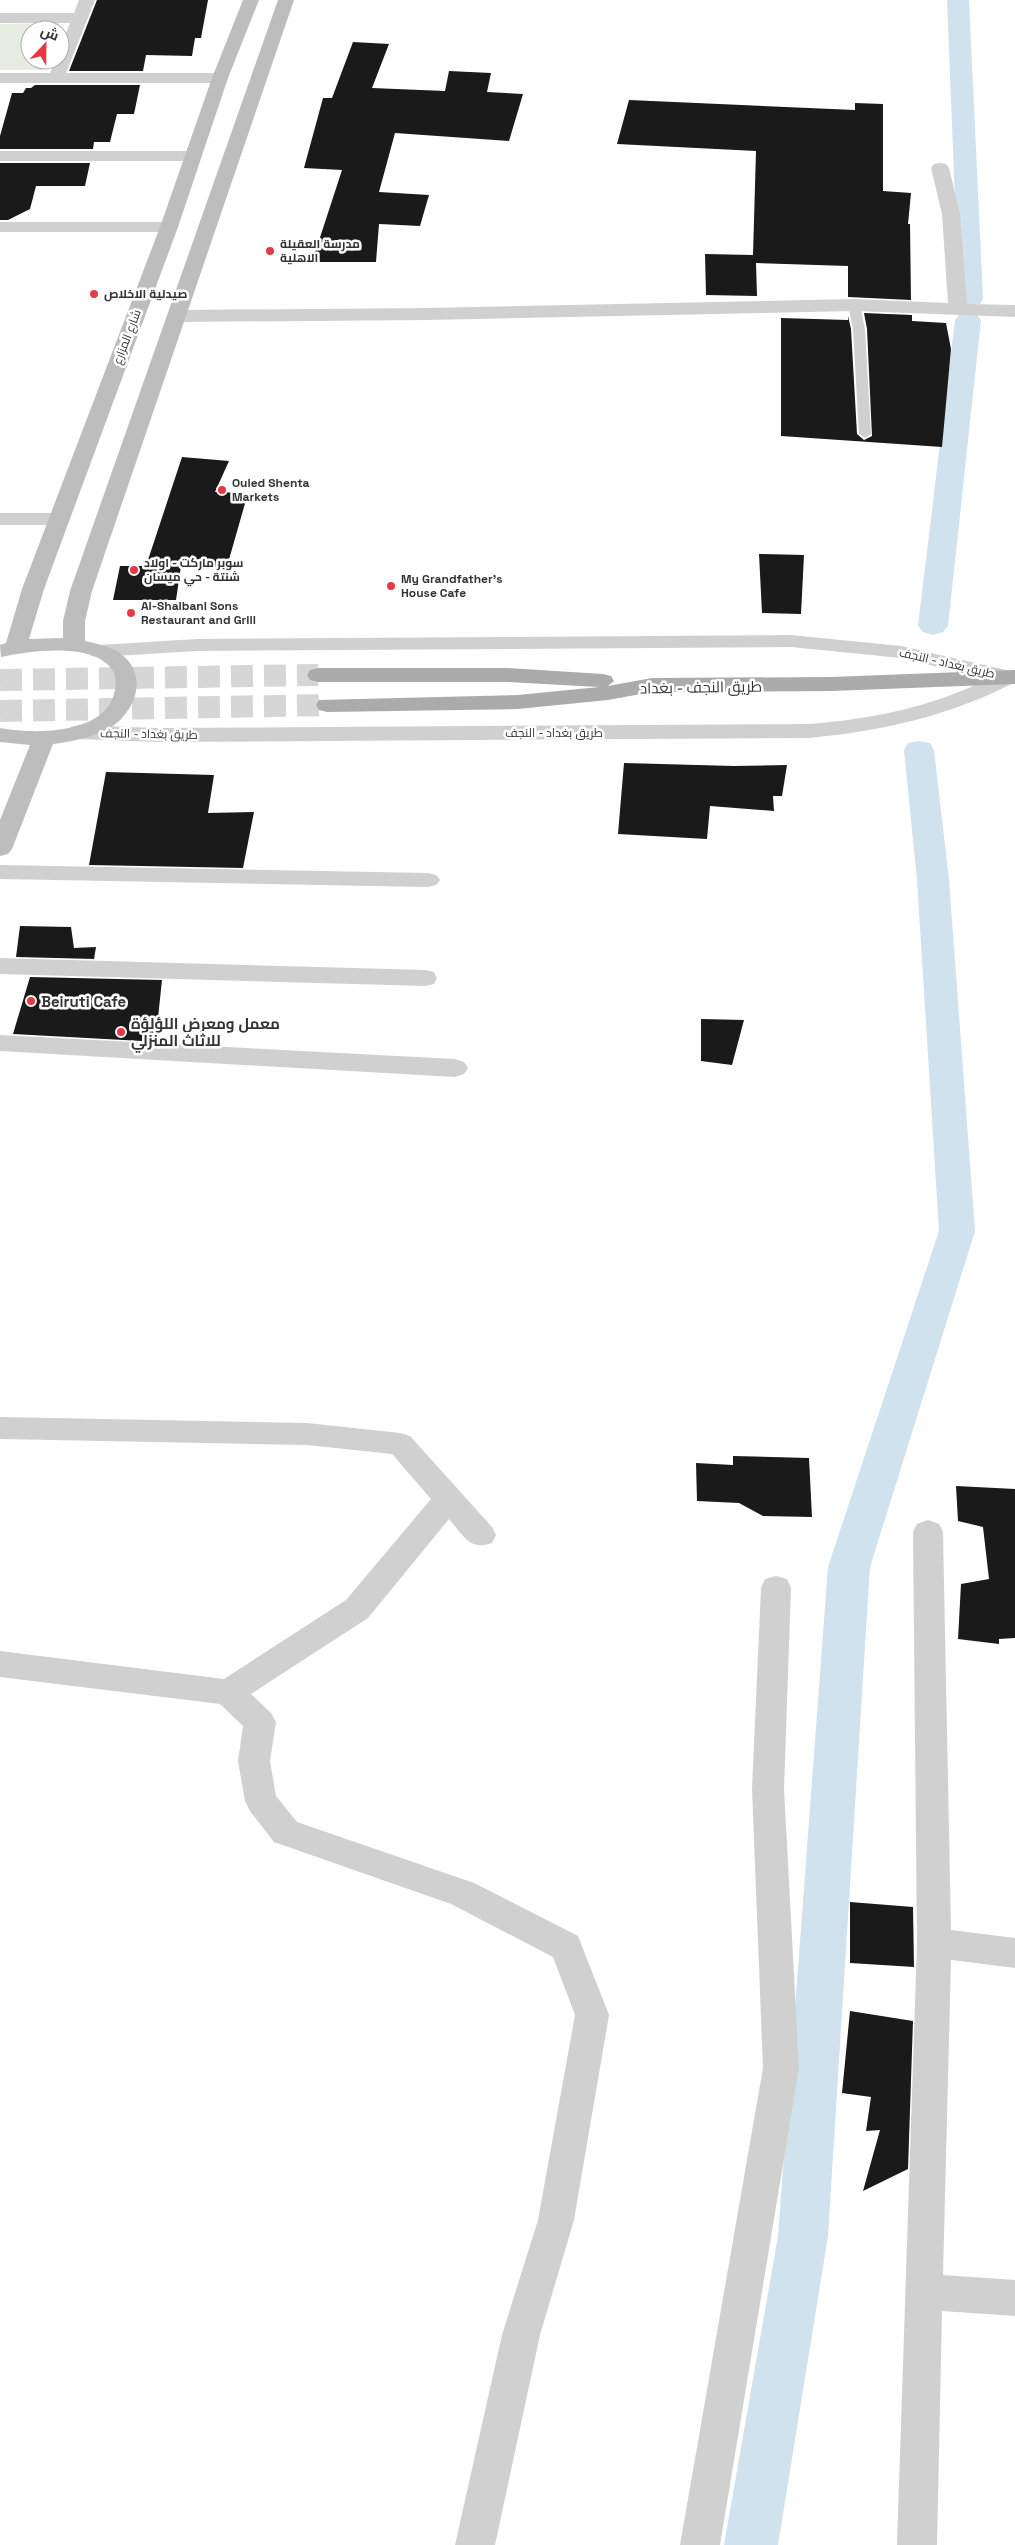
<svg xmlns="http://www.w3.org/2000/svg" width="1015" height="2545" font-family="'Space Grotesk',Cairo,sans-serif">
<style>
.green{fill:#e6ecdf}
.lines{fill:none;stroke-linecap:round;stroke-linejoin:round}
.canal{fill:#cfe2ee;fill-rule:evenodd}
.building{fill:#1a1a1a}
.primary-tunnel{stroke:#d6d6d6;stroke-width:22;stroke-dasharray:22 11;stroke-linecap:butt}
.lane{fill:#d0d0d0;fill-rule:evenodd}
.street{fill:#d0d0d0;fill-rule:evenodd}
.secondary{fill:#bdbdbd;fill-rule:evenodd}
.primary{fill:#ababab;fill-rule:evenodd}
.poi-dot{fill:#e63946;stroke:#fff;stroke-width:2}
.labels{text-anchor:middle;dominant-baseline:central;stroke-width:5;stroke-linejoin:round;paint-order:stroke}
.far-poi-label{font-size:12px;font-weight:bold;fill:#333;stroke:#fff;text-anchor:start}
.far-street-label{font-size:12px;fill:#333;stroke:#fff}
.street-label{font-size:15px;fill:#333;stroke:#fff}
.poi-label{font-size:15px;font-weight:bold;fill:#333;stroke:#fff;text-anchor:start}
</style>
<rect width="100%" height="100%" fill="#fff"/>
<path class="green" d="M59 23 57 30H30V60H45L41 70H0V24Z"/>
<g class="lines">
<path class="canal" d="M947 0H969L983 299 980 304 971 306 962 304 959 299Z
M968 312 977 315 981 320 948 626 943 632 933 635 923 632 918 626 955 320 959 315Z
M919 741 930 743 934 750 949 880 975 1231 870 1567 828 2236 778 2545H724L778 2236 828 1567 939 1231 917 880 904 750 908 743Z"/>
</g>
<path class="building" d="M97 0H208L201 38H195L192 56 146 55 143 71H69Z
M353 42 389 44 372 88 445 91 449 71 491 73 487 92 523 94 509 141 395 133 379 192 429 195 420 226 379 224 376 262H312L342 170 304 168 323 98H332Z
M35 85H140L134 114H117L110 142H94L93 149H0V136L12 93H23L26 88H31Z
M629 100 855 110V103L883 104V191L911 193 908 224H910L911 300 848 297V266L756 263 757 296 706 295 705 254 753 255 756 151 617 144Z
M0 163H90L85 186H36L30 209 8 220H0Z
M864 313 912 315V321L946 323 951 349 942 447 781 436V318L848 320V316L851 329 857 434 864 440 872 436 867 329Z
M182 457 229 461 215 492 248 493 226 570 181 566 176 600H113L120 566H146Z
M759 554 804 555 801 614 762 613Z
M624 763 734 766 787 765 782 796H773L774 811 710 806 707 839 618 834Z
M106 772 214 775 208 813 254 812 243 868 89 865Z
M20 926 71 927 74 948 96 947 94 959 16 957Z
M30 977 162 980 156 1037H143L142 1041 13 1034Z
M701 1019 744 1020 732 1065 701 1061Z
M733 1456 809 1458 812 1517 763 1516 739 1503 697 1501 696 1463 733 1465Z
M956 1486 1015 1489V1638L999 1639V1644L958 1639 961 1584 989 1579 983 1527 958 1521Z
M850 1902 913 1907 914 1967 850 1963Z
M850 2011 913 2021 908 2169 863 2191 880 2130 866 2131 871 2097 842 2093Z"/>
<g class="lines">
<path class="primary-tunnel" d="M0 680 318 675
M0 711 327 705"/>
<path class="lane" d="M854 301 860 305 865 329 871 434 865 438 859 434 853 329 848 305Z"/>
<path class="street" d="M79 0H95L66 73H220L228 78 220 83H0V73H50L55 60H60V48L70 23H0V13H74Z
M0 151H193L199 152 201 156 199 160 193 161H0Z
M940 163 946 164 949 168 960 214 967 304 1015 305V317L854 311 427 320 177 322 170 320 168 316 170 312 177 310 427 308 854 299 948 303 942 214 931 168 934 164Z
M0 222H169L175 223 178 227 175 231 169 232H0Z
M0 513H59L66 515 69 519 66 523 59 525H0Z
M791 635 901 646 1015 672V682C950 716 882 731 809 738L157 742 79 739 71 737 68 732 71 727 79 725 157 728 809 724C872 719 932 707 988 679L901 658 791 647 197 651 99 657 91 656 88 651 91 646 99 645 197 639Z
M0 865 428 873 436 875 440 880 436 885 428 887 0 879Z
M0 958 425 970 434 972 437 978 434 984 425 986 0 974Z
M0 1035 455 1059 464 1062 468 1068 464 1074 455 1077 0 1051Z
M0 1417 307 1423 400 1433 410 1436 492 1527 496 1535 492 1543C469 1551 463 1535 449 1519L368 1618 251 1694 271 1713 276 1722 270 1761 276 1796 297 1822 474 1883 578 1936 609 2015 574 2220 540 2335 495 2545H455L502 2335 538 2220 575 2015 553 1957 451 1904 274 1842 250 1811 245 1801 238 1761 243 1726 220 1704 0 1677V1651L224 1679 346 1600 431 1499 392 1454 307 1445 0 1439Z
M928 1520 939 1524 943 1532 951 1930 1015 1938V1968L951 1960 943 2275 1015 2280V2316L942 2311 937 2545H897L917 1943 913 1532 917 1524Z
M776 1576 787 1579 791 1588 784 1789 799 2068 720 2545H680L763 2068 752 1789 761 1588 765 1579Z"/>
<path class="secondary" d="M243 0H259L228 78 178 227 44 589 29 639 63 638V621L70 591 278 0H294L92 591 85 621V641C97 644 111 646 121 654 145 672 139 702 119 721 102 736 75 741 53 744L12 849 8 854 0 856V820L30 745 0 742V728C32 734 100 735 113 697 116 689 117 678 113 671 95 641 29 651 1 657L0 645 6 643 22 589 160 227 212 78Z"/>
<path class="primary" d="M318 668H506L603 674 611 676 614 681 608 686 652 678 831 677 1015 670V684L831 691 652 692 608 700 518 709 327 712 319 710 316 705 319 700 518 695 599 687 506 682H318L310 680 307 675 310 670Z"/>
</g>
<g class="poi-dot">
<circle cx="270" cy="251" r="5"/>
<circle cx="94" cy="294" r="5"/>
<circle cx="222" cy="490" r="5"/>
<circle cx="134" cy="570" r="5"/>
<circle cx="391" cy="586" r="5"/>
<circle cx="131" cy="613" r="5"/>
<circle cx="31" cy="1001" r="5"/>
<circle cx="121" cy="1032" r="5"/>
</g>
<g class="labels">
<g class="far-poi-label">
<text x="280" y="244">مدرسة العقيلة<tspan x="280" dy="14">الاهلية</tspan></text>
<text x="104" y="294">صيدلية الاخلاص</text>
<text x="232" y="483">Ouled Shenta<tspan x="232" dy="14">Markets</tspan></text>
<text x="144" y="563">سوبر ماركت - اولاد<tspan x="144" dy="14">شنتة - حي ميسان</tspan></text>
<text x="401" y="579">My Grandfather's<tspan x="401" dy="14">House Cafe</tspan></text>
<text x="141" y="606">Al-Shaibani Sons<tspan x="141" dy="14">Restaurant and Grill</tspan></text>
</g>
<g class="far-street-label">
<text transform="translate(127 337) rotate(-69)">شارع المزارع</text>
<text transform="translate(947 663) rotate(13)">طريق بغداد - النجف</text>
<text x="554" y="733">طريق بغداد - النجف</text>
<text transform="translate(149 734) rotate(1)">طريق بغداد - النجف</text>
</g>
<g class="street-label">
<text transform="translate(701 687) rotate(-1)">طريق النجف - بغداد</text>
</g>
<g class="poi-label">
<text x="41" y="1001">Beiruti Cafe</text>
<text x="131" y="1023">معمل ومعرض اللؤلؤة<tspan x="131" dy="17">للاثاث المنزلي</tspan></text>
</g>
</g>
<g transform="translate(45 45) rotate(22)"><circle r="24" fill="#ffffff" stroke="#adadad"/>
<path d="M0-4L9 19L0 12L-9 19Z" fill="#e63946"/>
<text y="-8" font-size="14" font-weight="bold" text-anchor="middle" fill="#333333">ش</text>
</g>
</svg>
